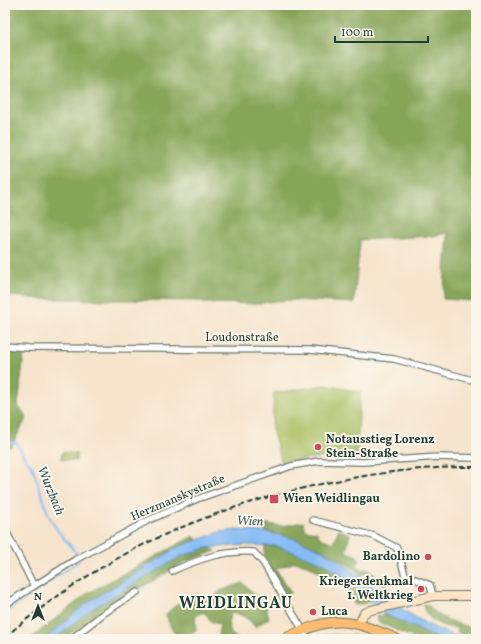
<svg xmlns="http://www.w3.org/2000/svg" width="481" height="644" font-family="Vollkorn,serif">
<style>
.green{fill:#a9be62;stroke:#647e4b}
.forest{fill:#86a558;stroke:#527146}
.water{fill:#86bcf5;stroke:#527c94}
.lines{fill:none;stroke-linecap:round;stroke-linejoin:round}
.stream{stroke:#86bcf5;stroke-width:2}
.street-casing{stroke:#6a7769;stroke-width:8}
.secondary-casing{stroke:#6a7769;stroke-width:10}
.primary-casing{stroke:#6a7769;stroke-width:11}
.street{stroke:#fff;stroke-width:5.5}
.secondary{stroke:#fee4c6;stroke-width:8}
.primary{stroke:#fdbc70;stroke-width:9}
.rail{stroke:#1f3d34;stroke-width:2;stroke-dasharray:6 3;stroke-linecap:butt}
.poi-dot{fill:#d1495b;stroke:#fbf7ec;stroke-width:1.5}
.labels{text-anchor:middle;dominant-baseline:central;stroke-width:4;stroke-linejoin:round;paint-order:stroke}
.street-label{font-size:12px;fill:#1f3d34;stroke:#fbf7ec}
.poi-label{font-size:12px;font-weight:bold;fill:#1f3d34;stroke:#fbf7ec;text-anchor:start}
.water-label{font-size:13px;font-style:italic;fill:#395d64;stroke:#fbf7ec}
.district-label{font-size:16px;font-weight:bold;letter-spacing:1px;fill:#1f3d34;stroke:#fbf7ec}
</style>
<rect width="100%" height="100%" fill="#fbf7ec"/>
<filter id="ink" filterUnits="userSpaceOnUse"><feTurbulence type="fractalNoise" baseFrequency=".025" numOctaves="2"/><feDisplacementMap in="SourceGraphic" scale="8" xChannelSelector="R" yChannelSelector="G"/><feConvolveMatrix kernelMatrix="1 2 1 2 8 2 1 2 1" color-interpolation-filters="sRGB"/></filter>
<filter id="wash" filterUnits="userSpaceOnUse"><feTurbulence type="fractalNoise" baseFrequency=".012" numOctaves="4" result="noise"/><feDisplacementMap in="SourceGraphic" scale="16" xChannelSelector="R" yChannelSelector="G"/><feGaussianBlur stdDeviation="0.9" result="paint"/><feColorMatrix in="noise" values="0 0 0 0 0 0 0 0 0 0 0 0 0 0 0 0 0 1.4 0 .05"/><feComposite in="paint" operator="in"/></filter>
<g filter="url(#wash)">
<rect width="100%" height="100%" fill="#f6e4cc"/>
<path class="green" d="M326 385 360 392 357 456C331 456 307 457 282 464L272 429 274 393Z
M62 452 77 454 76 461 61 459Z
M330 635 356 636V639H315L317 636Z"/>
<path class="forest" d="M5 5H476V301L443 299 448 233 432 236 360 240 354 303 293 300 266 302 261 304 204 303V301L39 299 5 295Z
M5 349 24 353 18 406 27 417 11 447 5 446Z
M303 522 305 530 317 532 320 538 334 543 338 530 350 534 346 552 355 555 360 559 357 565 363 570 367 568 387 585 385 587 365 573 362 575C334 552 300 539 265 531L266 524 282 526Z
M193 536 197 539 178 547 85 604 45 639H30L88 593Z
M265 546C278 546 288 550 300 554 331 566 348 578 371 602L355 605 344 587 308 565 295 562 276 569 291 593 286 595 264 557Z
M207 548H210L216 551 184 562 109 607 63 639H55L90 610 121 590 180 557Z
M243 583 255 595 264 598 269 618 255 627C249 618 242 615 232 612L228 622 231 634 239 639H226L218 635 220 625 211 621 204 612 195 616 196 630 187 636 176 635 170 626 166 614 177 604 191 596 211 601 220 591Z
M423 604 428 605C438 619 461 625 476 629V639L467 638 456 631 458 628C443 628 425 620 423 604Z
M386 615 439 639H416L378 622 376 616Z"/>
<path class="water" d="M236 530C266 531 292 535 319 549 344 562 366 581 388 599 410 616 437 631 464 639H439L382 613 355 585 325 564 277 546 245 545 207 548 180 557 90 610 55 639H45L85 604 178 547 220 532Z"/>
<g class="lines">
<path class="stream" d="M5 442 17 443 24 457 32 466 49 516 58 531 77 554
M5 613 79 561"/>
</g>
</g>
<g filter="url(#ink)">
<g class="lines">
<defs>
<path id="street" d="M5 346 29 348 310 350 394 359 476 381
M313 520 374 536 397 548 405 575 430 585 433 596
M5 529 34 586 75 560 149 520 197 499 291 466 319 461 363 462 439 457 476 458
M172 571C199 559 224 550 254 552L264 564 308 639
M5 605 34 586
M71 639 103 614 137 592"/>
<path id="secondary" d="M359 624 364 613 371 610 433 596H476"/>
<path id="primary" d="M284 639C332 615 349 618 397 639"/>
</defs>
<use href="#street" class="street-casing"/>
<use href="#secondary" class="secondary-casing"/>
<use href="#primary" class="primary-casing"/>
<use href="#street" class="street"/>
<use href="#secondary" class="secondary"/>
<use href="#primary" class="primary"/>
<path class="rail" d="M5 629 10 625
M5 637C38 609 73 584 111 562 213 503 358 466 476 467"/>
</g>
</g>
<g class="poi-dot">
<circle cx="318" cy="447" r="4"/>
<rect x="269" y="494" width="10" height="10" rx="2"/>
<circle cx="428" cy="557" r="4"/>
<circle cx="421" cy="589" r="4"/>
<circle cx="313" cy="612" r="4"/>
</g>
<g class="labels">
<g class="street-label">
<text x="242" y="338">Loudonstraße</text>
<text transform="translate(178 498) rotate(-23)">Herzmanskystraße</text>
</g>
<g class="poi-label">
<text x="326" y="440">Notausstieg Lorenz<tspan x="326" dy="14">Stein-Straße</tspan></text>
<text x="283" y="499">Wien Weidlingau</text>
<text x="420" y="557" text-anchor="end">Bardolino</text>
<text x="413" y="582" text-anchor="end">Kriegerdenkmal<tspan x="413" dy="14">1. Weltkrieg</tspan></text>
<text x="321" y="612">Luca</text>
</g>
<g class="water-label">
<text transform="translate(50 491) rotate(68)">Wurzbach</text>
<text transform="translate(250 522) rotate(2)">Wien</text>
</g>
<g class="district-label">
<text x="236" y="604">WEIDLINGAU</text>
</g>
</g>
<rect width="481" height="644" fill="none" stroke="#fbf7ec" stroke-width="20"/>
<g transform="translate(38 606)" stroke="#fbf7ec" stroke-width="3" paint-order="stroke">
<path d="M0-3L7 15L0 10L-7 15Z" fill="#1f3d34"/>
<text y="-6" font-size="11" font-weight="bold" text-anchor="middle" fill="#1f3d34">N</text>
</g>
<path d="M335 36v6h93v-6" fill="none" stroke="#1f3d34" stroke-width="2"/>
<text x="341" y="36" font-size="12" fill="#1f3d34" stroke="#fbf7ec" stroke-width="3" paint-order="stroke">100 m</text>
</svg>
